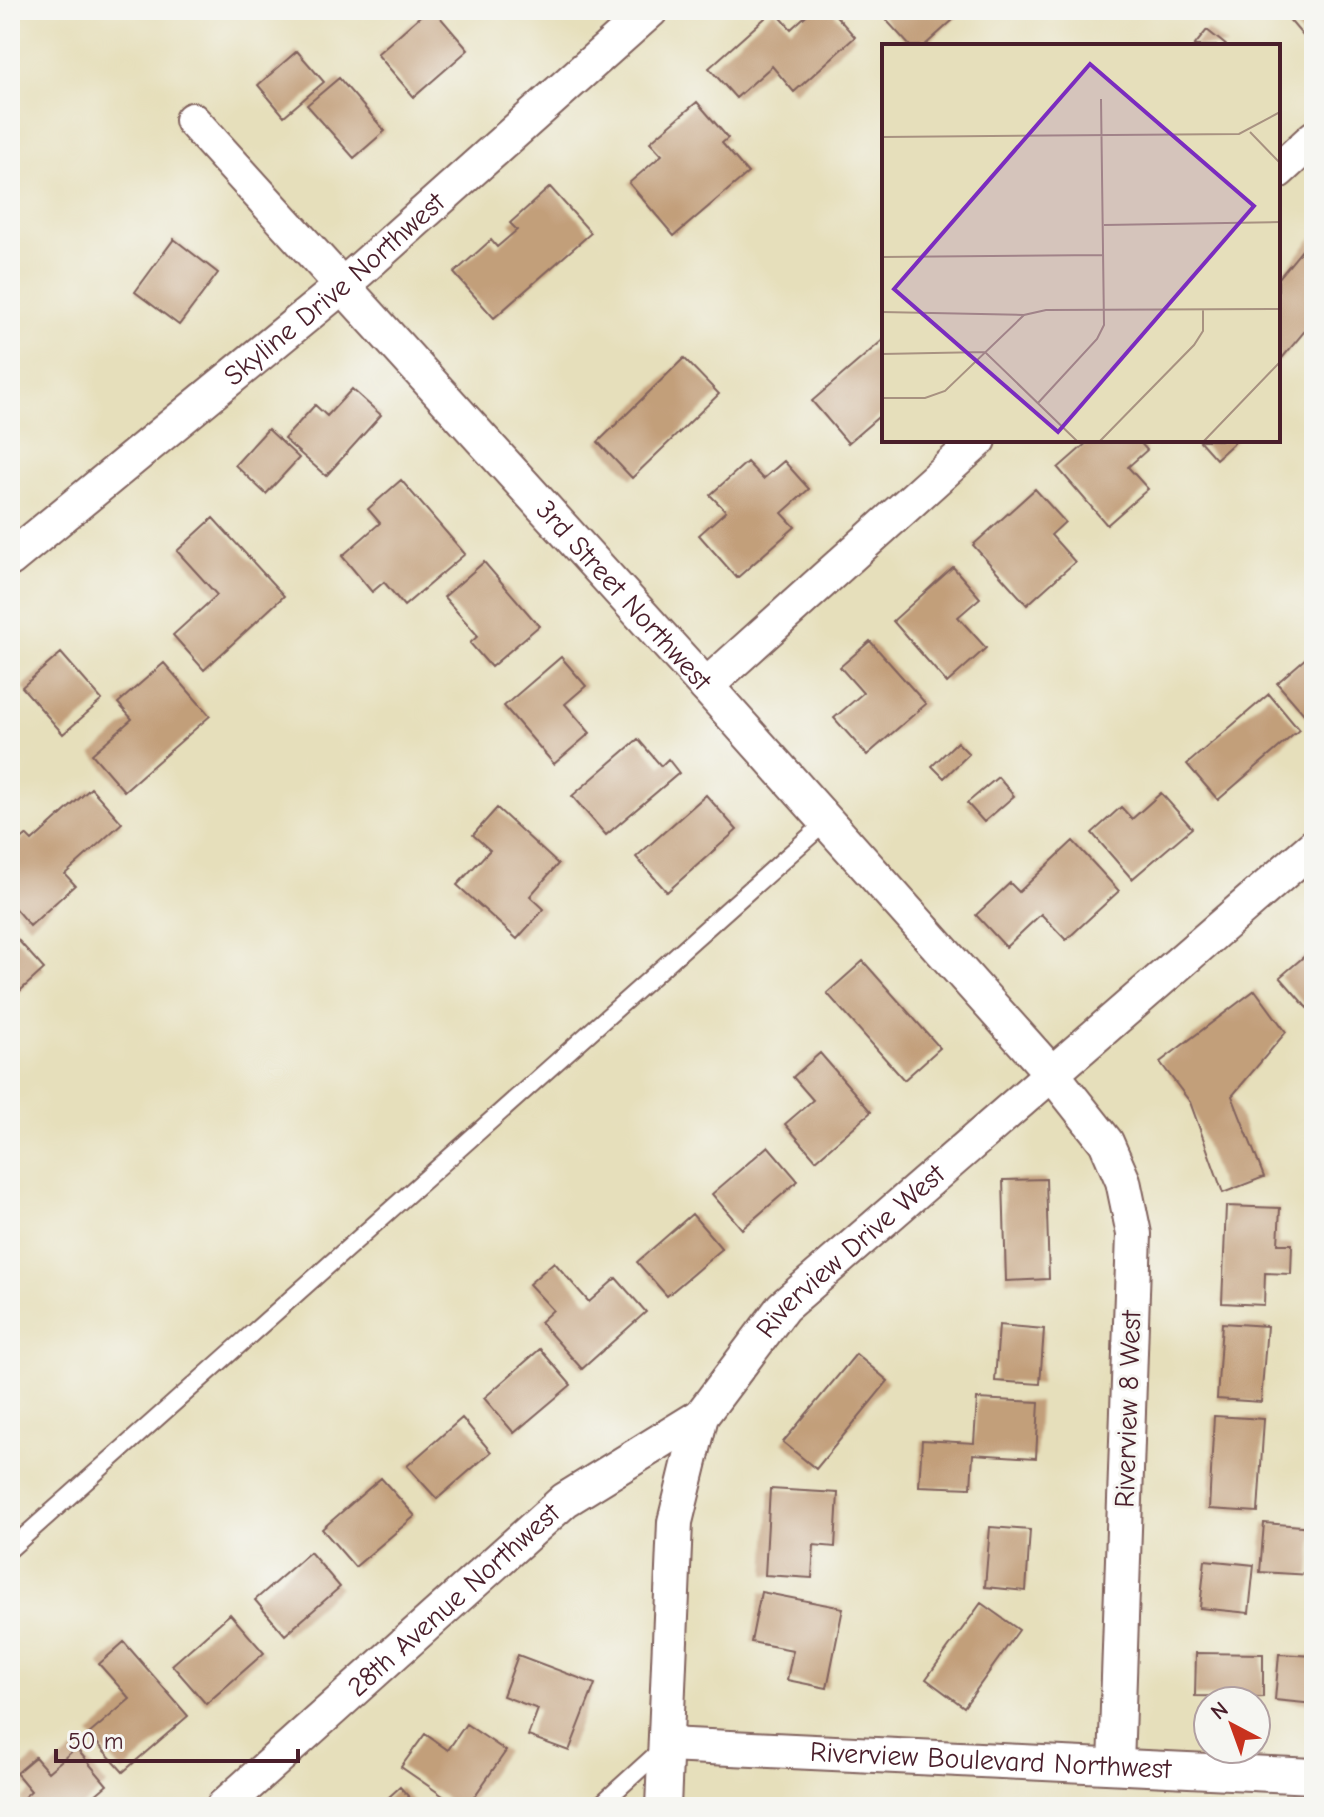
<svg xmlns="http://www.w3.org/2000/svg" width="1324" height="1817" font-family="'Comic Neue',sans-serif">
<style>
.building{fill:#c29f7a}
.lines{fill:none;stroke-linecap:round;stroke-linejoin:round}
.service-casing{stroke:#81625d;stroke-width:20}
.minor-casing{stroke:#81625d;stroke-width:38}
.service{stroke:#fff;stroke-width:16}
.minor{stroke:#fff;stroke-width:34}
.labels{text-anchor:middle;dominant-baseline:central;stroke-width:6;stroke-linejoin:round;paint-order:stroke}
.street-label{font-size:28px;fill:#4a1f2b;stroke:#f6f6f2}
.inset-road{fill:none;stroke:#a89281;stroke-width:2}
.view{fill:#7b2cbf;fill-opacity:0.15;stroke:#7b2cbf;stroke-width:4}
.inset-edge{fill:none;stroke:#4a1f2b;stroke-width:4}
</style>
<rect width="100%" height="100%" fill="#f6f6f2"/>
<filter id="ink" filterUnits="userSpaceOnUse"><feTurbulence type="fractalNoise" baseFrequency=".0125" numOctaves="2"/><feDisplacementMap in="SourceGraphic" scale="16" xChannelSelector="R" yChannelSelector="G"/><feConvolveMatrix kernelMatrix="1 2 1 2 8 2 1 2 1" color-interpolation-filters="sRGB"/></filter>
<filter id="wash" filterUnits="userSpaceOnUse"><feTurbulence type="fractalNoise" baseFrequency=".006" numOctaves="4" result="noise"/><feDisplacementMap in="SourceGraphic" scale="32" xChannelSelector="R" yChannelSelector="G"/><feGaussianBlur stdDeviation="1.8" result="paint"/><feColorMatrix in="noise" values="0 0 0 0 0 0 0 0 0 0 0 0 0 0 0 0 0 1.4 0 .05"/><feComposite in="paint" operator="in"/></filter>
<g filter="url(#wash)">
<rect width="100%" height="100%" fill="#e6dfbb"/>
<g id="blocks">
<path class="building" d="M427 10H434L468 50 414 97 377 54Z
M774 10 791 29 812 10H831L855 37 794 92 772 66 736 98 709 68Z
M877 10H964L924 46H910Z
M1281 10H1314V28L1304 37Z
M1207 30 1227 46H1194Z
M297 51 324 82 284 116 258 85Z
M339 78 385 131 354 158 307 105Z
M697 102 728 138 722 143 748 173 674 236 629 183 662 155 650 142Z
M550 187 591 233 494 318 454 273 491 240 497 247 517 230 510 223Z
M1312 238 1314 320 1278 363V279Z
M174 239 218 273 179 325 135 292Z
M884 339V412L848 443 812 401Z
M684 358 719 394 632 478 598 442Z
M352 389 381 415 326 476 284 439 315 405 327 416Z
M268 429 299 458 266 494 235 465Z
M1090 440H1138L1147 450 1128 467 1148 489 1107 525 1058 468Z
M1199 440H1237L1216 459Z
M784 461 809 489 782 513 795 527 737 578 699 535 726 511 710 495 747 462 763 479Z
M401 480 465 554 404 606 384 582 372 592 342 556 380 523 368 509Z
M1035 489 1065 522 1051 535 1075 562 1027 605 973 545Z
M213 518 284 596 204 670 173 635 217 595 177 551Z
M484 562 539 626 491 667 470 643 478 636 444 597Z
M953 567 980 598 958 617 986 648 947 683 893 621Z
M870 641 926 704 867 755 834 718 863 693 840 667Z
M1314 651V718L1310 721 1277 683Z
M61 653 102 700 63 734 22 687Z
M561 657 586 686 565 704 590 733 554 764 504 706Z
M164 663 210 716 124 791 92 754 132 719 118 703Z
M1269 694 1299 730 1218 800 1187 764Z
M638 739 661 766 668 759 679 773 606 835 572 796Z
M957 742 969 754 944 778 932 766Z
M998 777 1014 796 984 822 967 803Z
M91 788 122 823 65 874 75 885 30 926 10 903V849L26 835 32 841Z
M1161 793 1192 828 1132 879 1092 833 1121 807 1132 819Z
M706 795 737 830 667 892 636 857Z
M497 808 558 864 530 896 544 909 517 939 457 885 490 850 473 835Z
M1073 841 1119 891 1066 940 1041 914 1006 947 976 915 1010 883 1019 892Z
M10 931 44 969 10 1000Z
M1314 948V1002L1307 1008 1280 977Z
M863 961 940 1048 904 1080 827 993Z
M1255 990 1286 1032 1232 1096 1264 1177 1223 1193 1190 1102 1160 1062Z
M820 1053 871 1112 816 1160 785 1124 813 1100 793 1077Z
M768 1146 798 1181 742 1229 712 1194Z
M1046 1179 1049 1279 1006 1281 1003 1180Z
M1226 1206 1280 1208 1278 1244H1292L1291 1274 1265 1273 1264 1305 1222 1303Z
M692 1214 722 1249 667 1296 637 1262Z
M554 1262 589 1302 616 1278 646 1312 582 1369 540 1322 553 1310 529 1284Z
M1222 1323 1267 1326 1261 1402 1217 1399Z
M999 1325 1044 1329 1040 1384 995 1381Z
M540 1349 571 1385 514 1433 484 1398Z
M856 1354 888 1381 816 1469 783 1442Z
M977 1399 1039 1402 1036 1458 973 1454 971 1488 919 1486 922 1440 974 1443Z
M1214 1416 1264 1419 1258 1512 1209 1509Z
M462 1418 491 1452 437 1499 407 1466Z
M381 1478 415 1516 355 1567 322 1529Z
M770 1489 838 1493 835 1547 814 1545 812 1578 765 1575Z
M1264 1523 1314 1527 1310 1575 1260 1572Z
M990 1527 1030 1530 1026 1591 985 1587Z
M310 1552 340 1587 285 1635 255 1600Z
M1205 1560 1254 1565 1249 1613 1200 1608Z
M761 1592 843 1608 827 1688 787 1680 793 1650 751 1642Z
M981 1603 1019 1630 964 1707 926 1679Z
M230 1614 264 1653 206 1704 172 1665Z
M124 1642 188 1716 123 1772 89 1734 130 1699 99 1664Z
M1196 1653 1263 1654V1697L1195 1696Z
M1279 1654 1314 1656V1704L1275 1700Z
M518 1655 595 1684 569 1751 528 1736 538 1709 503 1696Z
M466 1724 506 1751 467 1807H459L401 1767 425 1734 448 1750Z
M76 1748 107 1785 81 1807H27L21 1800 31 1791 16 1773 35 1757 48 1772Z
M400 1787 418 1807H378Z"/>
</g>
</g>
<g filter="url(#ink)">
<use href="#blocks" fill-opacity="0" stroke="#81625d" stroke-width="2"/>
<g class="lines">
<defs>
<path id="service" d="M10 1549 827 821
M598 1807 662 1749"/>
<g id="minor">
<path id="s1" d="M192 120 706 686 1053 1075 1106 1142 1123 1181 1134 1234 1116 1766"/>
<path d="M1278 171 1314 138"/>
<path id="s2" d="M10 559 341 287 651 10"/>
<path d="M706 686 979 440"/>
<path id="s3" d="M667 1745 1314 1776"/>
<path id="s4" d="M223 1807 565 1500 701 1416"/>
<path id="s5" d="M663 1807 675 1522 701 1416 783 1307 1314 846"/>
</g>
</defs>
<use href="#service" class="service-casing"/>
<use href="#minor" class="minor-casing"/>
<use href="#service" class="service"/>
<use href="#minor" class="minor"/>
</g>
</g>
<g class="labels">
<g class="street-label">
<text stroke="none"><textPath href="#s2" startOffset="422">Skyline Drive Northwest</textPath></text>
<text stroke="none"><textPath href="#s1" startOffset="642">3rd Street Northwest</textPath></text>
<text stroke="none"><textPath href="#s5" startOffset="618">Riverview Drive West</textPath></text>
<text transform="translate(1128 1409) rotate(-88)">Riverview 8 West</text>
<text stroke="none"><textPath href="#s4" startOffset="310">28th Avenue Northwest</textPath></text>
<text stroke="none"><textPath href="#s3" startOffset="324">Riverview Boulevard Northwest</textPath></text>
</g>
</g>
<g transform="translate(882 44)">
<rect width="398" height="398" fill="#e6dfbb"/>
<path class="inset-road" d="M368 88 398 119M0 93 357 90 398 68M222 181 398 178M0 213 222 211M0 268 142 271M0 310 103 308 196 398M0 354H43L63 347 142 271 164 266 398 265M156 359 215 295 222 281 219 55M217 398 312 301 321 287V266M321 398 398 318"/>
<path class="view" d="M208 20 372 162 176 388 12 245Z"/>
<rect width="398" height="398" class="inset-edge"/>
</g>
<rect width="1324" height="1817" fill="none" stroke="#f6f6f2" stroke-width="40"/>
<g transform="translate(1232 1725) rotate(319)"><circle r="38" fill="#f6f6f2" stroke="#b1a0a2" stroke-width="2"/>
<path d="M0-6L14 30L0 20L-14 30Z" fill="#c8321e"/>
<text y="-12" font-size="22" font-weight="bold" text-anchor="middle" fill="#4a1f2b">N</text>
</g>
<path d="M56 1749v12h242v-12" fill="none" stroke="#4a1f2b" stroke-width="4"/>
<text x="68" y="1749" font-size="24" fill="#4a1f2b" stroke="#f6f6f2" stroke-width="6" paint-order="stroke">50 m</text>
</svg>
